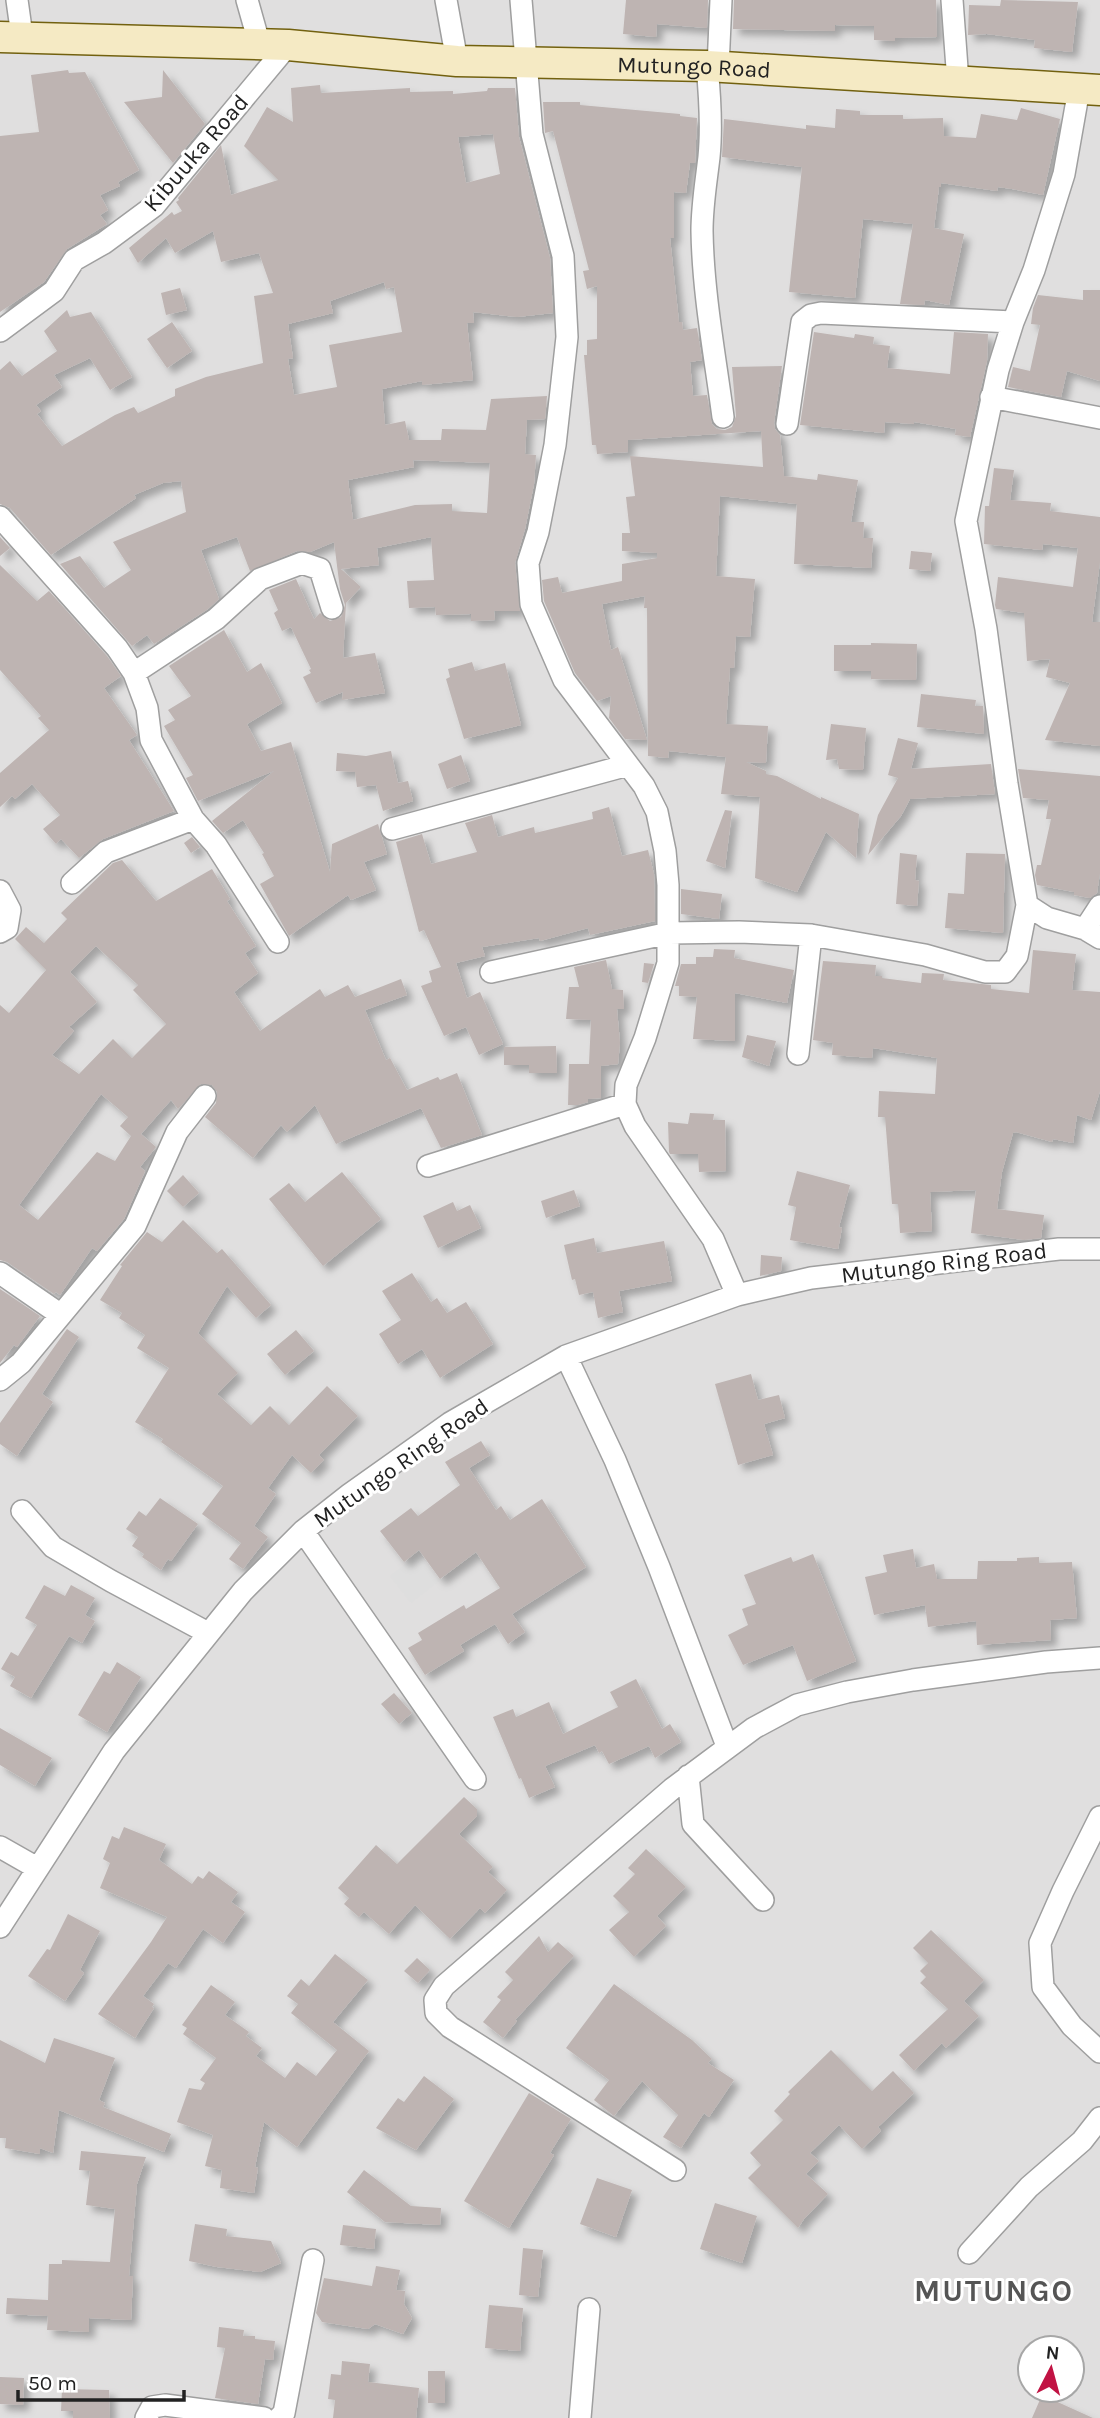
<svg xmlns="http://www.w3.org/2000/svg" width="1100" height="2418" font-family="Karla,sans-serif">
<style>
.residential{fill:#e0dfdf;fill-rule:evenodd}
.parking{fill:#dedede}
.building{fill:#beb4b2;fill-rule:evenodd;filter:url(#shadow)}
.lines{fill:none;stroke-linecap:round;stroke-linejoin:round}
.minor-casing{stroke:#9f9f9f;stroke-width:24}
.secondary-casing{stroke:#72610f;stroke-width:33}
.minor{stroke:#fff;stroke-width:21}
.secondary{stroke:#f5eac4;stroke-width:30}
.labels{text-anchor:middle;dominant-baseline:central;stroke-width:6;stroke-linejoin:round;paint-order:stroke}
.street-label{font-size:23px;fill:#222;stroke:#fff}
.district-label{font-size:30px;font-weight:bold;letter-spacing:2px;fill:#555;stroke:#fff}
</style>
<defs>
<filter id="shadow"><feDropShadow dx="6" dy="6" stdDeviation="3.5" flood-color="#0004"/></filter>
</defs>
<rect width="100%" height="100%" fill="#f1edea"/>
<path class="residential" d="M0 0H1100V2418H0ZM1030 2348H1072V2390H1030Z"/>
<path class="parking" d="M418 1555 439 1581 411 1603 390 1576Z"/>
<path class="building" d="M626 0H708L707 28 657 24 656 37 623 34Z
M734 0H936L937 37 895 38V41L874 40V26L835 25V31L733 29Z
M1001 0 1078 2 1072 52 1034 48 1035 40 987 34 968 35 969 5 1000 6Z
M68 70 69 73 85 72 139 170 118 182 120 186 100 195 108 210 100 215 107 224 67 249 44 282 0 312V136L39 132 31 75Z
M163 70 205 124 173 163 124 102 162 97Z
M320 85 321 93 410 88V92L453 91V94L487 91 488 88H515L519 137 550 258 553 313 517 317 473 312 474 323H467L473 380 422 385V381L382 389 385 425 405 421 409 440H441L442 429 486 430 491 399 547 396 545 419 527 420 525 454 536 455 534 484 525 529 515 563 520 611H494L495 620 471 621V614L436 615 435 607 409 608 407 581 434 580 431 537 377 548 379 565 341 569 361 587 346 603 343 658 375 653 385 693 342 700 343 692 316 703 303 677 311 673 309 670 311 669 291 627 282 631 274 613 278 610 269 590 296 579 314 619 320 613 330 621 341 617 345 605 340 589 334 542 310 552 297 551 250 571 237 537 201 550 219 599 208 609 154 644 147 635 132 646 60 564 80 556 104 588 131 570 113 542 186 512 181 481 163 483 134 495 136 498 51 555 10 508 0 504V370L10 361 22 376 57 351 44 331 67 310 70 317 91 312 132 377 110 390 90 358 54 375 62 387 36 405 41 411 37 414 62 446 115 415 134 407 138 413 175 396V389L206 377 263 363 254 296 273 293 259 253 221 262 213 231 175 253 166 238 138 263 129 248 172 212 174 215 182 211 176 202 179 200 178 198 221 145 231 195 278 180 244 146 267 107 293 122 291 88ZM493 134 500 174 466 183 458 137ZM384 282 386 289 394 287 402 332 329 345 337 387 294 395 288 359 293 358 288 324 333 313 330 301ZM413 460 490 463 487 513 452 511V504L415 505 353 520 348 480 414 467Z
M543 102H580V105L680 114V116L697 118 695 163H690L686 193 674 192V238H670L679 322H682L683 330 697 328 702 360 690 362 693 396 707 395 712 424 717 429 725 430 732 427 736 416 732 367 782 366 774 423 775 429 780 435 784 476 817 480 818 474 858 480 851 522H864L863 538H873L871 568 794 564 797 504 720 496 716 576 755 579 750 637 736 636 734 668H730L726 724 768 726 766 763 746 762 766 771V774L777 776 821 799V797L859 814 856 858 826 832 797 892 755 878 760 797 721 794 726 757 669 751 668 758 648 756 647 608H644L645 596 602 604 611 650 618 647 647 740 625 739 609 718 611 696 597 701 575 673 544 601 542 580 558 577 562 593 622 581V564L657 558V553L622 551V533H630L626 497 635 496 630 456 763 467 761 431 628 440V452L597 454 596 445H592L584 355H587V340L597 339V286L587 289 583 271 589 270 553 131 545 133Z
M1021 108 1060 119 1043 195 1012 189 998 187 997 191 941 183V187H939L934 228 964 234 949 305 925 300 924 305 900 304 913 224 863 219 855 298 789 292 802 167 722 157 724 119 806 129V125L835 128 836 109 860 111V115H903V119L943 118 944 136 976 138 981 114 1017 120Z
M180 288 187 310 166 315 161 293Z
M1083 290H1100V381L1067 371 1061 397 1008 387 1013 367 1030 371 1040 325 1031 324 1033 308 1038 295 1083 300Z
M172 322 192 351 167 368 147 339Z
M814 332 854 338 855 334 874 337 873 344 890 346 887 368 950 374 954 332 988 334 987 361 970 437 955 435 956 429 914 422V424L885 422 884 433 800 425Z
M994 468 1014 470 1010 500 1051 503 1050 511 1100 517V562L1092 622H1100V746L1045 740 1070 683 1046 677 1050 659 1027 661 1024 613 996 609 995 605 998 577 1073 587 1078 548 1043 544 1042 550 984 544 985 506H989Z
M0 537 10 548 0 556Z
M911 551 932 553 930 571 909 569Z
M0 565 37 601 49 591 107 656 121 676 104 688 137 735 129 740 174 811 103 839 79 858 61 839 56 844 43 829 60 815 32 784 15 799 12 796 0 807V773L49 730 38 718 41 716 0 670Z
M224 630 247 672 261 663 282 703 247 724 261 751 291 742 330 872 332 844 378 824 387 854 364 862 376 890 351 900 348 895 289 936 260 884 274 876 262 854 264 853 243 820 223 833 212 821 274 771 198 801 186 778 193 775 164 726 175 720 168 710 191 696 169 666Z
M871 643 917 644 916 680 871 679V671H834V645H871Z
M472 662 475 671 505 663 521 725 464 739 446 679 450 677 448 669Z
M921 694 976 700 975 706H983L984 734 917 727Z
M831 724 866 728 863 770 839 769 837 759 826 760Z
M898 738 918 743 911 769 991 764 995 794 910 799 901 816 868 855 878 815 898 778 888 775Z
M391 751 398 783 408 781 413 801 383 811 376 785 357 787 355 772 336 771 337 753 366 756Z
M461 755 470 781 447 789 438 764Z
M1018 769 1100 776V873L1097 893 1090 898 1074 895V892L1037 885 1035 875 1037 865H1041L1051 819H1046L1049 800 1023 798Z
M609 807 622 856 648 850 654 874 655 921 590 935 588 928 540 941 539 938 482 947 485 956 456 963 467 998 480 992 503 1044 479 1055 466 1027 444 1036 421 986 432 982 429 971 441 967 424 930 419 932 396 842 422 834 431 864 477 852 465 823 492 815 498 837 534 827 535 833 593 819 592 812Z
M725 810 732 811 725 868 706 861Z
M192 837 200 847 191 853 184 843Z
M900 853 917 855 915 880 919 881 917 906 896 904Z
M966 853 1005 854 1003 933 945 928 948 893 964 894Z
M122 860 156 901 212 869 230 899 227 901 256 946 245 953 258 973 234 992 260 1031 320 989 325 997 348 985 355 997 401 979 407 995 365 1010 386 1060 390 1058 407 1090 438 1077 440 1080 457 1073 482 1135 441 1148 421 1108 336 1144 315 1105 287 1132 281 1125 253 1158 205 1117 216 1103 217 1092 212 1085 201 1084 178 1109 171 1100 141 1134 156 1147 140 1167 145 1171 124 1219 97 1251 92 1248 60 1295 56 1292 54 1294 7 1262 0 1260V1005L9 1013 46 970 15 939 26 927 44 943 67 919 61 913 113 863ZM96 946 138 985 133 990 166 1024 132 1058 113 1039 79 1074 52 1055 74 1031 69 1027 97 1002 70 972ZM101 1094 128 1117 120 1126 131 1136 115 1161 97 1152 38 1220 19 1205Z
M681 889 722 894 719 919 681 914Z
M714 949 735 950 734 958 794 970 787 1003 735 993V1041L693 1039 697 997 679 996V986H675L681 964H696V957H713Z
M1033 950 1076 954 1072 990 1100 992V1091L1091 1120 1077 1115 1073 1143 1053 1139 1052 1142 1016 1132 1013 1133 1002 1172 997 1209 1044 1215 1041 1238 1024 1240 971 1233 976 1190 930 1192 932 1231 900 1233 898 1204H892L885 1117H878L879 1091 935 1094 937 1058 873 1048 872 1058 832 1055 833 1043 813 1040 823 961 876 965 875 976H882V978L921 983 922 973 944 974 943 980 991 985V989L1029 993Z
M606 960 612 989 623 990 624 1009H617L620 1043 618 1064 601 1066V1098L588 1099V1102L578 1105H568L569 1064H589L591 1020 566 1019 569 987H579L574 967Z
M644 963 654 964 648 983 642 982Z
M747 1035 776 1041 769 1066 742 1057Z
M556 1046 557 1073H529V1065H504V1047Z
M690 1113 714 1114 713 1120H725L726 1171 699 1172 698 1154H670L669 1152 668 1122 688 1124Z
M797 1171 850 1185 839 1227 842 1228 838 1249 790 1240 796 1207 788 1205Z
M342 1172 381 1219 323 1266 269 1199 289 1183 305 1202Z
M183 1175 199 1193 183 1207 167 1191Z
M574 1190 580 1206 546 1218 541 1201Z
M453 1202 457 1211 470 1205 481 1228 438 1248 423 1216Z
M183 1220 217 1253 222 1249 271 1305 256 1318 227 1286 198 1333 238 1373 217 1394 251 1425 270 1406 289 1425 327 1386 358 1416 319 1455 324 1460 311 1473 292 1455 268 1488 276 1494 254 1526 268 1537 243 1569 229 1559 241 1543 202 1514 223 1486 161 1442 163 1439 135 1422 169 1368 137 1348 145 1335 119 1318 122 1313 100 1300 122 1266 120 1265 147 1232 162 1242Z
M594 1238 597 1253 664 1241 672 1281 619 1291 623 1312 598 1318 593 1292 579 1295 575 1279 572 1280 564 1245Z
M761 1255 782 1257 781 1271 760 1276Z
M412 1273 431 1302 437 1298 447 1313 466 1302 493 1344 440 1378 422 1349 398 1364 379 1334 401 1320 382 1291Z
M0 1289 40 1316 17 1347 14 1345 0 1363Z
M67 1329 79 1337 42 1394 53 1402 17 1456 0 1444V1423Z
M296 1330 314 1351 285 1375 267 1354Z
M751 1374 758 1400 779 1395 785 1418 764 1424 773 1455 738 1465 715 1384Z
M481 1441 490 1455 469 1468 496 1510 501 1506 510 1520 542 1499 586 1567 512 1614 525 1632 508 1644 495 1624 460 1645 464 1651 425 1675 408 1648 422 1640 418 1633 464 1605 466 1609 500 1588 476 1552 440 1579 419 1550 404 1562 380 1531 411 1508 418 1516 460 1485 445 1462Z
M160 1498 198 1524 171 1561 168 1559 161 1570 142 1557 144 1554 132 1546 138 1537 126 1529 139 1511 146 1516Z
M913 1549 916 1568 934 1564 937 1579H977L978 1561H1017V1558L1039 1557V1563L1072 1562 1077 1618 1050 1620 1051 1640 977 1645 976 1621 928 1627 925 1605 874 1615 865 1577 887 1572 883 1555Z
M813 1554 856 1661 807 1681 793 1645 743 1665 728 1635 748 1625 742 1609 756 1604 744 1575 791 1557 793 1562Z
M44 1585 65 1596 71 1585 95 1598 85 1615 95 1621 82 1643 69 1636 31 1698 10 1686 15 1677 1 1669 11 1652 18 1656 37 1625 25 1618Z
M117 1662 141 1677 107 1732 78 1715 104 1671 110 1674Z
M636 1679 662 1729 670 1724 681 1742 655 1758 649 1746 609 1764 602 1751 599 1753 595 1745 545 1766 555 1787 529 1798 521 1778 519 1779 493 1717 513 1709 516 1717 549 1702 563 1734 618 1707 610 1692Z
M394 1693 412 1713 399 1724 381 1704Z
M0 1728 52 1758 35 1786 0 1765Z
M464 1797 477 1809V1816L459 1834 493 1867 488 1872 507 1890 485 1913 480 1908 450 1939 415 1905 389 1934 364 1912 359 1917 344 1904 349 1898 338 1888 376 1845 397 1864Z
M124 1827 166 1844 159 1860 192 1884 198 1876 203 1879 209 1871 238 1892 231 1902 245 1912 223 1943 203 1929 176 1968 168 1963 143 1996 154 2004 152 2007 154 2008 135 2038 98 2014 151 1942 167 1917 100 1888 110 1863 103 1859 112 1836 119 1839Z
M646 1849 686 1887 657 1916 666 1926 634 1957 609 1930 629 1912 613 1896 635 1874 628 1868Z
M68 1914 100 1931 80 1970 84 1973 65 2001 28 1976 47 1949 50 1950Z
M931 1930 984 1980 964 2001 979 2016 946 2048 942 2043 914 2071 899 2055 948 2009 920 1983 926 1977 920 1971 928 1963 913 1948Z
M539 1936 548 1952 558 1942 574 1956 515 2020 517 2021 503 2038 483 2022 501 2000 497 1997 513 1980 505 1972Z
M335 1954 368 1980 333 2022 369 2051 297 2147 264 2122 255 2167 258 2168 254 2193 220 2188 222 2170 205 2166 213 2135 177 2122 189 2088 201 2090 205 2083 200 2080 216 2058 183 2034 187 2028 182 2025 211 1985 235 2002 225 2015 249 2032 246 2036 262 2048 256 2056 285 2078 297 2062 316 2076 337 2050 291 2013 298 2004 287 1996 301 1979 309 1986Z
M417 1958 430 1970 418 1983 404 1971Z
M614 1984 692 2040 712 2059 708 2063 734 2080 709 2117 704 2113 681 2148 663 2137 678 2115 642 2081 614 2116 594 2100 609 2080 566 2048Z
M54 2038 115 2058 99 2100 105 2103 103 2107 171 2134 164 2152 59 2110 53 2153 40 2148V2154L5 2148 6 2138H0V2040L45 2063Z
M831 2050 872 2091 893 2071 914 2093 878 2127 881 2131 862 2149 839 2125 810 2153 819 2161 806 2174 828 2194 804 2219 798 2228 748 2178 761 2165 750 2153 783 2120 774 2111 790 2094 788 2092Z
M424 2076 454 2099 416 2150 376 2128 398 2098 404 2102Z
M529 2093 571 2119 550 2153 554 2155 509 2228 464 2201Z
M81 2151 146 2157 137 2184 129 2276H133L131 2320 89 2318V2332L47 2330 48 2316 6 2314 7 2298 48 2300 49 2264H62V2260L110 2262 115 2209 86 2205 90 2171 79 2170Z
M364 2170 411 2206 441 2208 440 2225 385 2222 347 2192Z
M597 2178 632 2190 616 2237 580 2224Z
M715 2203 757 2216 742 2263 700 2249Z
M195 2224 227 2229 226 2236 271 2241 281 2263 260 2272 217 2267 189 2261Z
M343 2225 376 2229 374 2249 340 2245Z
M523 2248 543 2250 538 2297 519 2295Z
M376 2266 400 2270 396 2290 405 2291 404 2304 412 2318 403 2334 375 2324 368 2329 322 2322 316 2313 324 2278 372 2286Z
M489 2305 523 2308 520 2351 485 2348Z
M219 2327 244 2330 243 2336H255V2339L275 2341 273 2360 265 2359 258 2404 215 2398 225 2348 217 2347Z
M342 2361 370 2364 368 2382 419 2388 416 2418H333L335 2400 328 2399 331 2374 341 2375Z
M428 2371H445V2403H428Z
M0 2377 24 2378 23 2405 0 2404Z
M62 2389 109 2390 110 2418H73V2411H61Z
M1042 2395 1093 2418H1032Z"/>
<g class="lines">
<defs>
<path id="minor" d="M17 0 22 36
M247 0 260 46
M446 0 457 61
M521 0 532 134 563 256 567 337 555 445 538 532 528 563 531 604 564 680 644 786 657 812 665 851 668 885V963L645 1038 626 1085 625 1104 635 1126 713 1239 737 1295
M952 0 958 82
M707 66C710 97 712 127 709 157 706 183 702 205 702 231 703 293 715 356 723 417
M718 67 721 0
M1079 89 1064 174 1034 270 1013 322 998 370 966 521 986 629 1007 784 1027 905 1047 918 1085 929 1100 938
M0 331 54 291 74 260 104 243 154 206 288 45
M991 397 1100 418
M787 424 802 322 811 315 821 313 1013 322
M0 517 117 648 134 673 147 708 151 740 193 819
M134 673 216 619 260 579 302 563 320 569 332 608
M392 829 628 765
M72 883 106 852 193 819 216 845 278 942
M0 891 10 910 7 928 0 932
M1085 929 1100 906
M491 972 669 933 739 932 811 935 925 955 985 972H1005L1017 956 1027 905
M798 1054 811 935
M428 1166 625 1104
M0 1273 61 1315
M566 1356 615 1460 659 1567 727 1746
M0 1380 21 1363 135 1226 177 1132 205 1096
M22 1511 53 1547 111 1581 208 1633
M303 1531 475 1779
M688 1776 693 1824 763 1900
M1100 1817 1063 1891 1040 1943 1043 1987 1072 2026 1100 2052
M0 1847 37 1868
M0 1927 114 1751 243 1591 303 1531 350 1494 450 1423 566 1356 737 1295 811 1278 1059 1249H1100
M675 2170 450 2027 436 2013 435 2000 444 1986 672 1789 754 1728 797 1705 847 1692 913 1680 1046 1662 1100 1658
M969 2253 1029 2187 1082 2141 1100 2118
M146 2418 152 2407 165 2405 264 2418
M279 2418 284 2413 313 2260
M580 2418 589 2309"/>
<g id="secondary">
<path id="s1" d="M0 37 288 45 457 61 707 66 1100 90"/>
</g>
</defs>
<use href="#minor" class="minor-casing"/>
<use href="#secondary" class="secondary-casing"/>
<use href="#minor" class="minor"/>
<use href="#secondary" class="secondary"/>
</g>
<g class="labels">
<g class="street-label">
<text stroke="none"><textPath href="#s1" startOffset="695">Mutungo Road</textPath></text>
<text transform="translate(196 153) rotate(-49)">Kibuuka Road</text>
<text transform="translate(944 1263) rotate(-7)">Mutungo Ring Road</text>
<text transform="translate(401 1463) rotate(-35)">Mutungo Ring Road</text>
</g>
<g class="district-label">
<text x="994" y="2291">MUTUNGO</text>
</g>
</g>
<g transform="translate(1051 2369) rotate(6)"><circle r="33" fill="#ffffff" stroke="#a7a7a7" stroke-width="2"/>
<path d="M0-5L12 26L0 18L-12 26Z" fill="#c11343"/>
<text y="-10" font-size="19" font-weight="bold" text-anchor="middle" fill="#222222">N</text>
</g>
<path d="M18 2390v10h166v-10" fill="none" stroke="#222222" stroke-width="3.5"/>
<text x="28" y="2390" font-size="21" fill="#222222" stroke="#ffffff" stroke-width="5" paint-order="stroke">50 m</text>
</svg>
